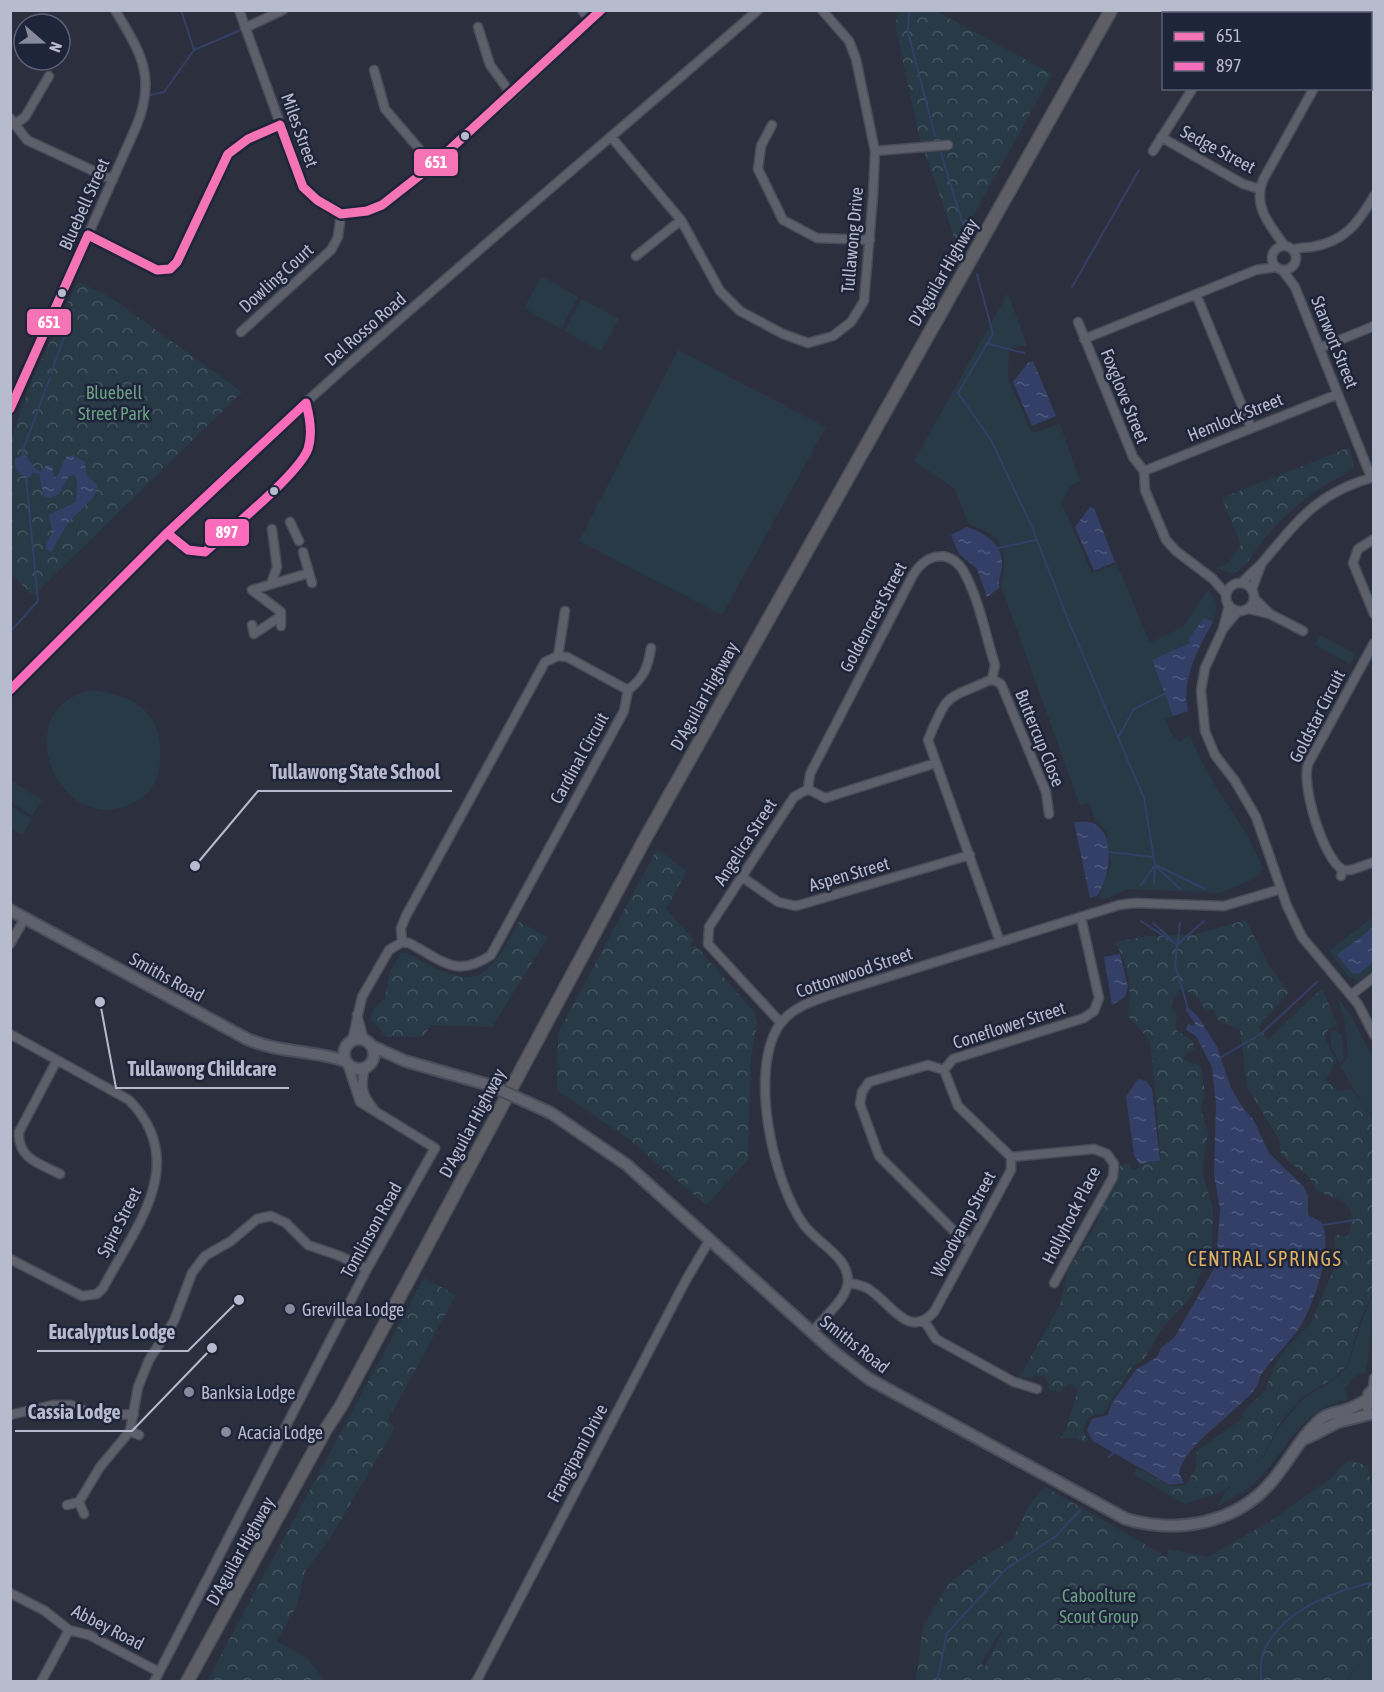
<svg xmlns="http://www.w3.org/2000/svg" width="1384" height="1692" font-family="'Asap Condensed',sans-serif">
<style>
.green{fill:#283a45}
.forest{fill:url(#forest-crowns);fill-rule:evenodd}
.water{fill:url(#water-ripples)}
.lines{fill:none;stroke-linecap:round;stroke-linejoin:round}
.stream{stroke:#343f68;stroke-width:2}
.minor-casing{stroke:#494c57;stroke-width:11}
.major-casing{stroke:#4a4d5a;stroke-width:14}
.highway-casing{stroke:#494c59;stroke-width:15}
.minor{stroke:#5d606b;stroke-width:8}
.major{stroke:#5f616c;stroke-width:10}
.highway{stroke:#5e5f64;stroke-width:12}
.major-bridge-casing{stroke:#4a4d5a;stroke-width:14;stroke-linecap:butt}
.major-bridge{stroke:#5f616c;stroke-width:10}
.bus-1-casing{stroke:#1e243a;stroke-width:14}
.bus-2-casing{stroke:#1e243a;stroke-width:14}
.bus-1{stroke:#f474b5;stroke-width:9}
.bus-2{stroke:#fb6dba;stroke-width:9}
.bus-dot{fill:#b7bbce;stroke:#1e243a;stroke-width:2}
.poi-dot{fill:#868a9c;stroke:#1e243a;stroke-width:2}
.labels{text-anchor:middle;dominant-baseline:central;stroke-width:5;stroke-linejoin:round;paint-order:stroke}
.street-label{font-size:18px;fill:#b7bbce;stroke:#1e243a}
.park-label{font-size:18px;fill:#6ca183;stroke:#1e243a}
.poi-label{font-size:18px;fill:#b7bbce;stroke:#1e243a;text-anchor:start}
.neighbourhood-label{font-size:20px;letter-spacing:1.5px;fill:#e0b160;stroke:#1e243a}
.leader{fill:none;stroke:#b7bbce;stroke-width:2}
.callout-dot{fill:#b7bbce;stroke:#1e243a;stroke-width:2}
.callout-label{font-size:20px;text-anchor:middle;font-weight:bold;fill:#b7bbce;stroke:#1e243a;stroke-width:5;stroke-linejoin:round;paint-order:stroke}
.line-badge{stroke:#1e243a;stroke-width:2}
.badge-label{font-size:16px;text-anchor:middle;font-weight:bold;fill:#fff}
</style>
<defs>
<pattern id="forest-crowns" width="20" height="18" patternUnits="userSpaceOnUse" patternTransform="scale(1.5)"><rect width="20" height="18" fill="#283a45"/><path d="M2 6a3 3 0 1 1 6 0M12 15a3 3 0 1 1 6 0" fill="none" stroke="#45555f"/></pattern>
<pattern id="water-ripples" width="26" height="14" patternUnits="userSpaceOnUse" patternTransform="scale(1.5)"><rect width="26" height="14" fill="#343f68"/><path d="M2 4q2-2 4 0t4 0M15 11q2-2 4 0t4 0" fill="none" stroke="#4f597c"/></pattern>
</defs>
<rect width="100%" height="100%" fill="#2c303e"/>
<path class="green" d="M542 276 578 297 561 329 524 308Z
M1008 293 1027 346 1009 348 1008 378 1032 433 1060 424 1080 481 1071 486 1061 502 1092 573 1117 564 1150 643 1183 627 1208 590C1218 600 1218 609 1213 622L1204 619 1189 638 1190 643 1152 661 1173 716 1165 719 1171 733 1179 742 1190 735C1207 784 1245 821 1263 869L1254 879 1220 893 1128 889 1103 900 1099 897 1111 865 1106 830 1095 821 1090 803 1080 805 1001 586C1008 552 1005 534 969 525L954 488 914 461Z
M582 299 619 319 601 351 564 331Z
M678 350 826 427 722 615 579 541Z
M1320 635 1356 654 1350 664 1315 645Z
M92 690C136 696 164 712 160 761 159 775 154 789 143 797 64 853 0 709 92 690Z
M13 782 42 800 32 816 11 802V787Z
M11 806 32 819 22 835 11 828Z
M1373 917V927L1338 955 1360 973 1373 962V970L1358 981 1348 976 1329 951Z
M1337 996 1352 1017 1373 1058V1115C1361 1107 1351 1081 1340 1067L1348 1057 1345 1023Z
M1336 1030 1342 1035 1344 1058 1340 1064 1331 1046 1330 1032Z
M1373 1294 1369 1352 1365 1373 1357 1374 1345 1388 1348 1400C1308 1405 1290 1442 1266 1471 1253 1487 1236 1497 1218 1506L1225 1491 1265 1454 1280 1426 1304 1398 1335 1379 1348 1366 1362 1321Z
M1369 1652H1373V1681L1346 1682Z"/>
<path class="forest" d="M897 11H936L1052 74 957 245 919 136 896 28Z
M78 282 110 297 242 392 33 596 11 573V439L32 380Z
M1348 448 1354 464 1351 471C1312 490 1284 513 1257 548 1250 558 1244 571 1231 573L1216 568 1228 563 1241 545 1222 498Z
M657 849 687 871 666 909 694 940 689 944 692 947 696 946 755 1013 757 1024 751 1059 748 1160 706 1205 630 1140 557 1090 558 1033Z
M1246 920 1268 964 1289 992 1258 1027 1268 1040 1322 988 1337 1024 1328 1029 1325 1039 1336 1061 1326 1080 1338 1091 1351 1089 1373 1118 1374 1290 1360 1321 1347 1365 1334 1378 1302 1397 1279 1424 1264 1454 1233 1484 1223 1491 1185 1504 1133 1474 1137 1468 1171 1486 1186 1485 1196 1468 1197 1451 1239 1421 1247 1408 1265 1391 1273 1369 1287 1347 1311 1323 1334 1268 1335 1234 1347 1237C1361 1203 1342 1201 1317 1191L1309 1177 1281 1155 1279 1139 1247 1087 1240 1030 1219 1021 1213 1010H1205L1198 998 1184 989 1179 990 1171 1006 1177 1016 1175 1029 1193 1042 1194 1049 1185 1055 1184 1060 1201 1067 1205 1093 1201 1109 1208 1133 1202 1171 1213 1209 1212 1247 1189 1300 1163 1327 1144 1359 1133 1366 1103 1414C1089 1415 1087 1417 1083 1431L1088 1440 1084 1443 1077 1438H1061L1067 1427 1078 1390 1070 1383 1059 1392 1049 1390 1048 1382 1043 1376 1019 1378 1060 1305 1068 1270 1098 1221V1215L1118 1180 1120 1165 1129 1163 1132 1169H1137L1147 1162H1161L1151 1046 1148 1038 1128 1016C1132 988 1129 966 1115 942L1148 936 1194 935Z
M519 922 548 937 492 1027 432 1025 422 1037H386L371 1019 373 1010 385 998 390 972 400 954 406 953C473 989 482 990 519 922Z
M424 1278 456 1295 388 1420 395 1428 329 1540 305 1572 297 1605 277 1641 308 1659 325 1681H207Z
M1348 1460 1368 1466 1374 1502V1652H1369L1346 1681H916L923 1627 948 1584 986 1555 1012 1540 1027 1509 1044 1486 1167 1557 1168 1549 1208 1557 1269 1522 1330 1479ZM1010 1616 985 1667V1668L981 1663Z"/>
<path class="water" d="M1033 361 1056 416 1032 426 1013 382 1028 363Z
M24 454 36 469 40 471 47 465 52 466 55 481 66 457 73 455 85 462 86 474 98 486 93 497 68 523 51 552 45 548 52 532 49 515 76 502 77 480 74 475 69 476 59 494 50 498 44 497 39 474 33 473 30 477 25 478 16 469 15 459Z
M1090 507 1094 508 1115 562 1094 571 1075 527Z
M967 527C984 533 1002 543 1002 563 1002 572 998 579 999 588L987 597 977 569 959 554 951 535Z
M1204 618 1213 622C1198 648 1181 680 1188 711L1173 716 1152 660 1190 643 1189 638Z
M1074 822C1079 822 1088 821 1093 823 1118 835 1109 879 1097 896L1090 898Z
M1373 927V962L1360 973 1353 974 1337 955Z
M1120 954 1128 987 1125 997 1112 1005 1104 957Z
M1186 1005 1199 1018 1217 1047 1231 1088 1243 1108 1253 1119 1269 1153 1304 1187 1308 1196V1215L1321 1222C1335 1245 1313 1306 1300 1327 1289 1343 1274 1357 1262 1373 1259 1377 1259 1385 1255 1389 1238 1411 1183 1446 1179 1473L1184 1483 1170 1485 1093 1441 1087 1430 1092 1419 1108 1415 1112 1402 1137 1369 1157 1357 1161 1348 1174 1338 1216 1265 1220 1209 1214 1175 1216 1104 1212 1067 1196 1036 1186 1030 1188 1024 1194 1026 1195 1023 1186 1011Z
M1138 1079 1146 1081 1152 1089 1160 1161 1147 1162 1140 1165 1134 1155 1126 1097Z"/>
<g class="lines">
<path class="stream" d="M181 10 194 50
M909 10 908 32 935 136
M147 96 164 92 194 50 243 29
M941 153 963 225
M977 274 993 334 958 393 991 440 1032 527 1069 622 1144 798 1155 865 1180 889
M1072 287 1139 170
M989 344 1024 353
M51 373 74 310
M24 457 23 450 50 378
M998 548 1036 540
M10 632 38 601 26 478
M1119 736 1134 709 1164 694
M1108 852 1153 857
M1158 866 1205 889
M1154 883 1155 868
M1141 885 1155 865
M1141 921 1176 944
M1153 923 1171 939
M1180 923 1175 965 1187 1005
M1177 945 1204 921
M1220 1058 1262 1033 1317 982
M1323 1225 1355 1220
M1109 1457 1114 1452
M937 1682 947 1633 1006 1569 1056 1536 1080 1510
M1261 1682C1261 1673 1260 1661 1263 1653 1281 1610 1332 1592 1374 1582"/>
<defs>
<path id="minor" d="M239 10 303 187 317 200 341 214 367 211 382 205 433 165 512 95 602 10
M582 10 590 21
M1240 14 1242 10
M1355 14 1357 10
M478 27 490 65 512 95
M245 28 283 10
M374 70 385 109 433 165
M10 118 27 140 113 180
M14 125 25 117 49 76
M772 125 761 146 758 169 783 220 817 238 870 240
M1161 137 1243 184 1260 189
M612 138 681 220 720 291 740 311 783 334 808 343 833 336 851 322 864 301 873 196 875 151 856 59 849 41 822 10
M875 151 948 145
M1153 151 1193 88
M88 235C100 240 155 271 161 271 168 272 173 267 177 262L223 162C237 140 256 134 280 125
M1272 258a12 12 0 1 1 24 0a12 12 0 1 1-24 0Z
M1285 246C1271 227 1252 206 1263 180L1314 88
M1293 250C1299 247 1305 248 1311 247 1345 242 1358 223 1374 196
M636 256 681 220
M1283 271 1295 287 1371 477
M1196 294 1251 428
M1078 322 1133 457 1144 471 1145 490 1166 540 1176 551 1213 579 1226 594
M241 332 331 250 338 237 341 214
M1084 339 1256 270 1276 267
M1320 348 1374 326
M10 410 136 127C157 77 141 53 115 10
M1144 471 1338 394
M290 522 299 541
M1374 539 1358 549 1353 563 1374 614
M303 552 312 583
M1226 597a14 14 0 1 1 28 0a14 14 0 1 1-28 0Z
M1242 583C1248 575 1256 570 1262 563 1298 521 1316 493 1374 477
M271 584 277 567 272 529
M1252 589 1261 565
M1255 599 1270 614
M1249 609 1270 614 1303 631
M1238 611 1223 629 1205 668 1201 690 1205 731 1215 755 1235 781 1256 817 1287 906 1302 937 1358 1004 1374 1035
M252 625 254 634 281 616
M281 626V612L252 590 309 573
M1223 629 1229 605
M558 656 565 611
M992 679 1001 684 1046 792 1049 814
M10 690C240 444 504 231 758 10
M628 690C644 678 648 667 651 648
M808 789 810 774 913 575C928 551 953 549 966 576 980 603 986 637 995 665L992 679C946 701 949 689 928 740L1000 942
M1343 870C1323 859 1301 785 1308 764L1374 643
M1341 876 1343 870H1351L1374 862
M742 877 778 902 796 906 970 855
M402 942 409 943C442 960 456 979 491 955L624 711 628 690
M10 944 25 918
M1351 995 1374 977
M357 1015 364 1040
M781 1023 708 944 709 927 794 797 808 789 825 798 936 763
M10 1034 129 1100C191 1163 135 1227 103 1288L97 1294 82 1296 10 1259
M352 1041 362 997 389 950 402 942 401 928 406 916 545 662 558 656 567 657 628 690
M57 1060 19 1132C17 1158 40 1164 60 1174
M365 1068C360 1085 362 1095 373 1108
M1011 1157 1094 1149 1107 1154 1114 1164 1113 1177 1054 1283
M971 1243 957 1234 879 1156 860 1104 862 1092 869 1082 928 1065 944 1070 953 1059 1084 1018 1094 1011 1099 998 1081 918
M849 1283C855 1284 861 1285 867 1288 890 1301 908 1341 934 1312L1011 1170V1157L958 1106 944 1070
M925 1322 936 1339 1014 1382 1037 1389
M812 1332C822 1319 848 1298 848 1281 848 1256 817 1243 804 1225 773 1183 748 1069 780 1024 794 1005 817 1000 839 992L1119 905 1135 903 1224 906 1281 889
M1373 1389 1374 1378
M10 1415 53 1405H71L98 1416 134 1414
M139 1435 130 1431 138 1387 149 1360 174 1321 192 1273 205 1256 231 1241 257 1219 271 1216 286 1223 308 1245 340 1256 367 1269
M67 1505 79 1502
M84 1514 79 1502 100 1467 130 1431
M10 1593 45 1611 69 1630 89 1635 159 1672
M41 1682 69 1630
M154 1682 367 1269 435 1148 360 1102 347 1063
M476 1682 686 1280 709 1241"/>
<path id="major" d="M10 910 247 1039C279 1053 313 1050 346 1061
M344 1054a15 15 0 1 1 30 0a15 15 0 1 1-30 0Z
M372 1046 405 1061 489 1085
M551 1113 627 1165 834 1352 869 1379 1126 1519C1178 1534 1237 1524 1273 1480 1289 1461 1302 1435 1321 1419 1330 1411 1341 1413 1351 1408 1357 1406 1362 1402 1367 1400
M1367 1406 1369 1394 1374 1389
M1307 1438 1338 1422 1371 1414"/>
<path id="highway" d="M187 1682 326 1429 341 1406 646 837 1111 10"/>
</defs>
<use href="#minor" class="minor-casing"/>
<use href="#major" class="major-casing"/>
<use href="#highway" class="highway-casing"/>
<use href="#minor" class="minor"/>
<use href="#major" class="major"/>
<use href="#highway" class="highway"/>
<defs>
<path id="major-bridge" d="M489 1085 551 1113"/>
</defs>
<use href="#major-bridge" class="major-bridge-casing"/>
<use href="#major-bridge" class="major-bridge"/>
<defs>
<path id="bus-1" d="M280 125 303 187 317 200 341 214 367 211 382 205 433 165 601 10
M88 235 157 270 170 269 177 262 228 154 248 139 280 125
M10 409 88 235"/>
<path id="bus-2" d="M167 533 188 550 205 552C229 530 298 475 308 449 313 434 310 418 306 403
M10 690 167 533 306 403"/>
</defs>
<use href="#bus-1" class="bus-1-casing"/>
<use href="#bus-2" class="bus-2-casing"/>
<use href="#bus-1" class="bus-1"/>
<use href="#bus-2" class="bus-2"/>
</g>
<g class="bus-dot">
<circle cx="465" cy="136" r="5"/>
<circle cx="62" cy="293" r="5"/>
<circle cx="274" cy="491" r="5"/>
</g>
<g class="poi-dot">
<circle cx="290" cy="1309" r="6"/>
<circle cx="189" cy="1392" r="6"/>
<circle cx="226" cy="1432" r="6"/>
</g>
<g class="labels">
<g class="street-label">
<text transform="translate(300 130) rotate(70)">Miles Street</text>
<text transform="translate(1218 149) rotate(28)">Sedge Street</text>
<text transform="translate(84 204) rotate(-66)">Bluebell Street</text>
<text transform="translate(852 240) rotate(-85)">Tullawong Drive</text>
<text transform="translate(943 272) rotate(-60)">D'Aguilar Highway</text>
<text transform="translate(276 278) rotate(-42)">Dowling Court</text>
<text transform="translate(365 329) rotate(-41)">Del Rosso Road</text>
<text transform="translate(1335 342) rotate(68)">Starwort Street</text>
<text transform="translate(1125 396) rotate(68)">Foxglove Street</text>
<text transform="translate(1235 417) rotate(-22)">Hemlock Street</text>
<text transform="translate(873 617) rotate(-62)">Goldencrest Street</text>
<text transform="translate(704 696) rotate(-61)">D'Aguilar Highway</text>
<text transform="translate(1317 716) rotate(-63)">Goldstar Circuit</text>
<text transform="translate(1040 738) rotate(68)">Buttercup Close</text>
<text transform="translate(579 758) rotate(-61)">Cardinal Circuit</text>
<text transform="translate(745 842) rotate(-57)">Angelica Street</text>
<text transform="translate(849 874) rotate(-16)">Aspen Street</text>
<text transform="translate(854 972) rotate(-19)">Cottonwood Street</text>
<text transform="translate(167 977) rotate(29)">Smiths Road</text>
<text transform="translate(1009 1025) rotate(-18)">Coneflower Street</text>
<text transform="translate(472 1123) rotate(-62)">D'Aguilar Highway</text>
<text transform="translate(1071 1215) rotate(-63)">Hollyhock Place</text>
<text transform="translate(119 1222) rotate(-63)">Spire Street</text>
<text transform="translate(963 1224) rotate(-62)">Woodvamp Street</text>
<text transform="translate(371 1230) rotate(-61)">Tomlinson Road</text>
<text transform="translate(855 1344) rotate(38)">Smiths Road</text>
<text transform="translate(577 1453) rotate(-62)">Frangipani Drive</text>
<text transform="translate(240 1551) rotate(-61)">D'Aguilar Highway</text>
<text transform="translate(108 1627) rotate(27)">Abbey Road</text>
</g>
<g class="park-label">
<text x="114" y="392">Bluebell<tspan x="114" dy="21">Street Park</tspan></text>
<text x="1099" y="1595">Caboolture<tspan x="1099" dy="21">Scout Group</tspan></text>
</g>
<g class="poi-label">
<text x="302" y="1309">Grevillea Lodge</text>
<text x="201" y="1392">Banksia Lodge</text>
<text x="238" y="1432">Acacia Lodge</text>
</g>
<g class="neighbourhood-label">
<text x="1265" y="1258">CENTRAL SPRINGS</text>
</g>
</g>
<path class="leader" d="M195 866L258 791H452M100 1002L116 1088H289M239 1300L188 1351H37M212 1348L132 1431H15"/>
<g class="callout-dot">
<circle cx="195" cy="866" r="6"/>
<circle cx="100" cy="1002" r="6"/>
<circle cx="239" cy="1300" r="6"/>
<circle cx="212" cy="1348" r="6"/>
</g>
<g class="callout-label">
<text x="355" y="779">Tullawong State School</text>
<text x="202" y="1076">Tullawong Childcare</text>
<text x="112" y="1339">Eucalyptus Lodge</text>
<text x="74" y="1419">Cassia Lodge</text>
</g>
<g class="line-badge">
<rect x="413" y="148" width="46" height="29" rx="6" fill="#f474b5"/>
<rect x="26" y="308" width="46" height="28" rx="6" fill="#f474b5"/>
<rect x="204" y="518" width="46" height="29" rx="6" fill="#fb6dba"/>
</g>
<g class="badge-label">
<text x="436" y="168">651</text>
<text x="49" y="328">651</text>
<text x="227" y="538">897</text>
</g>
<rect width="1384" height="1692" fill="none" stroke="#b7bbce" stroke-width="24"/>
<rect x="1162" y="12" width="210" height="78" fill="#1e243a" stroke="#5b6075" stroke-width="1.5"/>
<rect x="1174" y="32" width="30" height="9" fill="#f474b5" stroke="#5b6075" stroke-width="1.5"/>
<text x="1216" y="42" font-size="18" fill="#b7bbce">651</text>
<rect x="1174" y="62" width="30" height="9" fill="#fb6dba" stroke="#5b6075" stroke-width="1.5"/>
<text x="1216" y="72" font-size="18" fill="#b7bbce">897</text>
<g transform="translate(42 42) rotate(110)"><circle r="28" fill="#1e243a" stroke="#5b6075" stroke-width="1.5"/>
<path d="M0-4.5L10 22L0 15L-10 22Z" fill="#868a9c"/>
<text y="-9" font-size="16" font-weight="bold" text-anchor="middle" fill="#b7bbce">N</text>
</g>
</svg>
